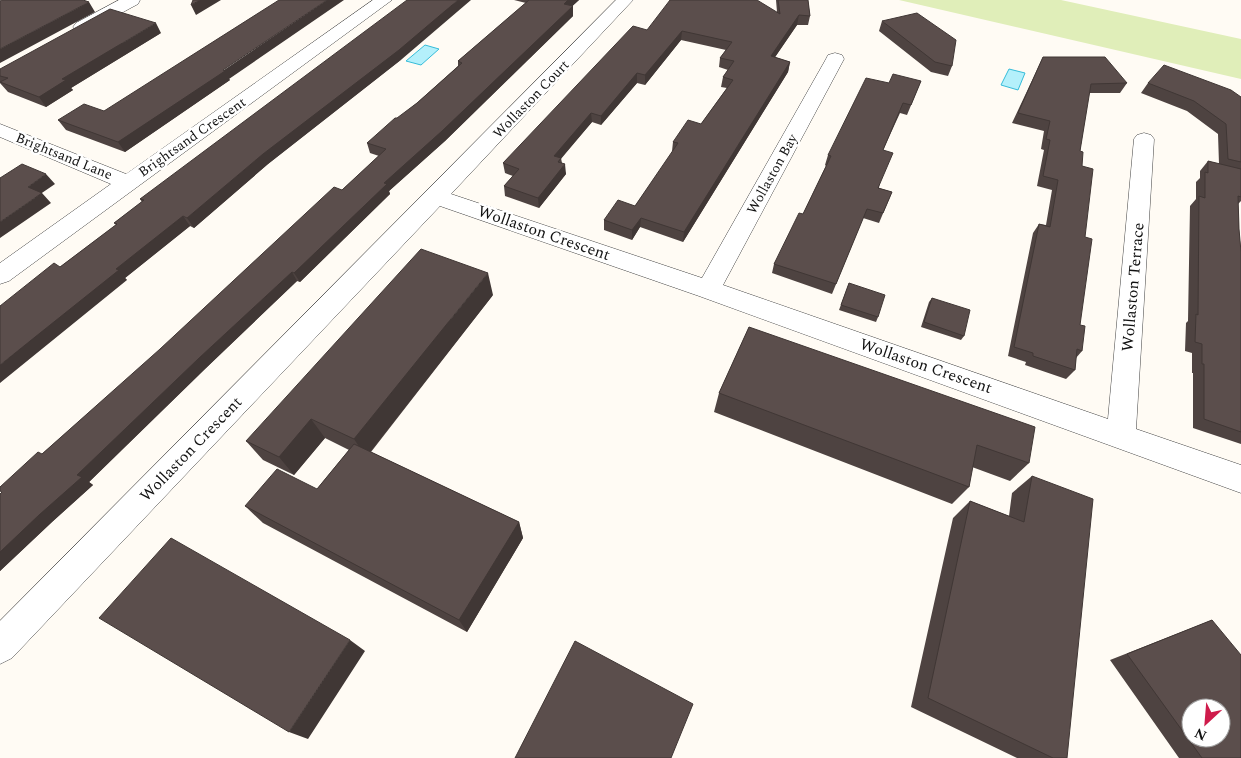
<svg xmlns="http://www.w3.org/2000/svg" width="1241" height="758" font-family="Spectral,serif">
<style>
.green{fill:#e0eeb9}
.water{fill:#b4f0fb;stroke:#35bcd9}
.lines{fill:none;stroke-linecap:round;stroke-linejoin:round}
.minor-casing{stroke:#444;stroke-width:1}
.minor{fill:#fff;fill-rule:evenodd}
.wall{fill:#4e4341}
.shaded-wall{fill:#403735}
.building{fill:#5b4e4c;stroke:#403735;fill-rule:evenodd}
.labels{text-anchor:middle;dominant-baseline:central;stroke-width:5;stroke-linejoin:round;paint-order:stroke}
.far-street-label{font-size:14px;fill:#111;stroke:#fff}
.street-label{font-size:16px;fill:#111;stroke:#fff}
</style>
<rect width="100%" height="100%" fill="#fffbf4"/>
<path class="green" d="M899 0H1061L1241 39V79Z"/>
<path class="water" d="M425 45 439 49 421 65 406 61Z
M1009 69 1025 73 1018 90 1001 85Z"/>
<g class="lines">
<defs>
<path id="minor" d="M119 0H140L138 4 88 31 82 32 76 31 73 27 76 23Z
M373 0H392L9 281 0 284V263L111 184 0 137V124L126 174Z
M616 0H633L451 194 702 278 826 59 828 55 835 53 842 55 844 59 723 285 1108 419 1134 139 1137 135 1144 133 1151 135 1154 139 1136 429 1241 465V493L699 296 440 206 12 658 0 664V621Z"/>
</defs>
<use href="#minor" class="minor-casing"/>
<use href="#minor" class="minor"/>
</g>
<path class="wall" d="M514 0H579L572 6 573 16 445 141 389 191 390 194 300 282 297 281 206 368 89 482 93 485 52 522 0 571V494L42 454 342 190 379 156 370 153 367 143 417 103 458 66V61L526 3Z
M776 0H808L810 16 808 25H797L775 57 790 62 788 72 683 242 640 227 632 240 604 230V220L635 206 673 152 672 151 673 142 701 124 727 88 721 87 723 77 728 70 719 67 720 58 726 50 681 40 645 85 637 83 601 125 592 122 561 158 562 163 566 174 539 208 505 196 504 186 513 176 505 173 503 163 647 30 777 12Z
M882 21 952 66 948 76 931 72 879 31Z
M161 33 71 88 73 90 46 107 8 92 0 83V76Z
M1043 57 1127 83 1120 93H1089L1080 151 1085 237 1080 325 1082 351 1076 358 1075 370 1066 379 1025 365 1026 362 1008 356 1033 233 1039 224 1046 225 1052 190 1037 186 1044 150 1041 149 1044 131 1012 123Z
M402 59 268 164 194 228 190 226 125 278 127 280 60 267 116 225 114 223 142 202 140 199Z
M229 79 230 80 125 152 66 130 58 120 104 111Z
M921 81 907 115 900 113 883 150 879 188 892 192 879 223 863 218 832 294 772 273 774 264 803 214 826 166 825 165 828 155 889 83Z
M1148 83 1241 97V201L1238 204 1239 229 1241 252V444L1193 428V373H1192V353L1185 351 1186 323 1188 321 1190 206 1196 199V182L1200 178V171L1208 161 1219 164 1218 134 1187 111 1141 93Z
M849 283 878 317 876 322 839 310Z
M493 295 371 452 519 522 523 538 467 632 263 523 245 506 317 489 349 450 325 438 294 475 263 460 246 441Z
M932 298 964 336 961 340 921 327 929 302Z
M749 327 1029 463 1010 481 972 467 969 487 952 504 714 412 719 393Z
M1032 476 1067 758H1017L911 707 953 518 970 501 1009 516 1012 493Z
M1212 620 1241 758H1179L1110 660Z"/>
<path class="shaded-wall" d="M200 0H221L196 15 191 5Z
M327 0H344L229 79 230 80 125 152 118 142Z
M458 0H471L402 59 268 164 194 228 187 218 263 154Z
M568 0H579L564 14V4Z
M89 2 95 12 0 63V49Z
M573 6V16L445 141 389 191 390 194 300 282 294 273 384 183Z
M799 15 797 25 769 66 771 56Z
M156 23 161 33 71 88 73 90 46 107 39 97 62 79Z
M682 31 681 40 645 85V75Z
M790 62 788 72 683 242 684 232Z
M637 73V83L601 125V116Z
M591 113 592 122 555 166 554 156Z
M565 164 566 174 539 208 538 198Z
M46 174 55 184 36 197 28 187Z
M42 193 51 203 0 238V222Z
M183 216 190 226 125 278 127 280 0 383V365L116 269Z
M641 218 640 227 632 240V230Z
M292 272 297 281 206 368 89 482 93 485 52 522 0 571V552L77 475 198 359Z
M488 273 493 295 366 457 354 439Z
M311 419 325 438 294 475 279 457Z
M519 522 523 538 467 632 459 620Z
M350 640 365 651 308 739 289 732Z"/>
<path class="building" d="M2 0H83L89 2 0 49V1Z
M193 0H200L191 5Z
M279 0H327L223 70 225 71 118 142 58 120 84 104 104 111Z
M407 0H458L399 50 263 154 187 218 183 216 116 269 119 270 0 365V306L54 263 60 267 117 224 114 223 144 200 140 199Z
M529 0H568L564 4 573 6 442 131 384 183 387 184 294 273 292 272 198 359 77 475 82 477 39 515 0 552V494L2 492 0 491V487L38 452 42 454 160 349 334 187 342 190 386 149 367 143 395 118H397L417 103 462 63 458 61Z
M670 0H757L780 14 778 0H808L810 16 799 15 771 56 790 62 684 232 641 218 632 230 604 220 618 200 635 206 678 143 673 142 688 120 701 124 733 80 723 77 734 61 720 58 732 42 682 31 645 75 637 73 601 116 591 113 554 156 561 158 558 162 565 164 538 198 504 186 519 169 503 163 633 26 647 30Z
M110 9 156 23 62 79 66 80 39 97 0 82 8 78 0 76V69Z
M917 13 956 40 952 66 935 62 882 21Z
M1043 57H1105L1127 83 1091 84 1080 151 1083 152 1082 166 1093 169 1085 237 1092 239 1080 325 1085 326 1082 351 1077 349 1075 370 1033 356V353L1014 347 1039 224 1050 227 1058 180 1043 176 1050 140 1046 139 1050 121 1018 113Z
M1164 65 1231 90 1241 97V162L1228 159 1226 124 1194 101 1148 83Z
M893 74 921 81 911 105 903 103 883 150 893 153 878 188 892 192 883 213 867 209 836 284 774 264 799 213 803 214 831 156 828 155 866 78 889 83Z
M1208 161 1241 169V197L1238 196 1239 229 1241 252V432L1204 419V364H1202V344L1195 342 1196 314 1198 315 1199 196 1205 198V172L1208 173Z
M22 164 46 174 28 187 42 193 0 222V178Z
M421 249 488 273 354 439 311 419 279 457 246 441Z
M849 283 885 295 878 317 841 305Z
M932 298 970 310 964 336 924 322Z
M749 327 1035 427 1029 463 977 445 969 487 719 393Z
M354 444 519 522 459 620 245 506 277 469 317 489Z
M1032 476 1093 499 1067 758H1053L928 698 970 501 1024 522Z
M171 538 350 640 289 732 99 618Z
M1212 620 1241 655V758H1202L1127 654ZM1191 708H1221V738H1191Z
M575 641 693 704 671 758H515Z"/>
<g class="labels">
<g class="far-street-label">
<text transform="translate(531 99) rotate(-46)">Wollaston Court</text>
<text transform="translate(192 137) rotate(-35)">Brightsand Crescent</text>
<text transform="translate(64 156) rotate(22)">Brightsand Lane</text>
<text transform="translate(772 174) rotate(-61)">Wollaston Bay</text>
</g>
<g class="street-label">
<text transform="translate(544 233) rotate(19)">Wollaston Crescent</text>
<text transform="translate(1133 287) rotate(-85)">Wollaston Terrace</text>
<text transform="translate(926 366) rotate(19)">Wollaston Crescent</text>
<text transform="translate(191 449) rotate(-46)">Wollaston Crescent</text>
</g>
</g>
<g transform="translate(1206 723) rotate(206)"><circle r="24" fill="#ffffff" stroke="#a0a0a0"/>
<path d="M0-4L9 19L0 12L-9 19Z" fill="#cf1b4b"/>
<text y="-8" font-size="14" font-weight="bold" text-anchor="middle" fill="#111111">N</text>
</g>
</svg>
